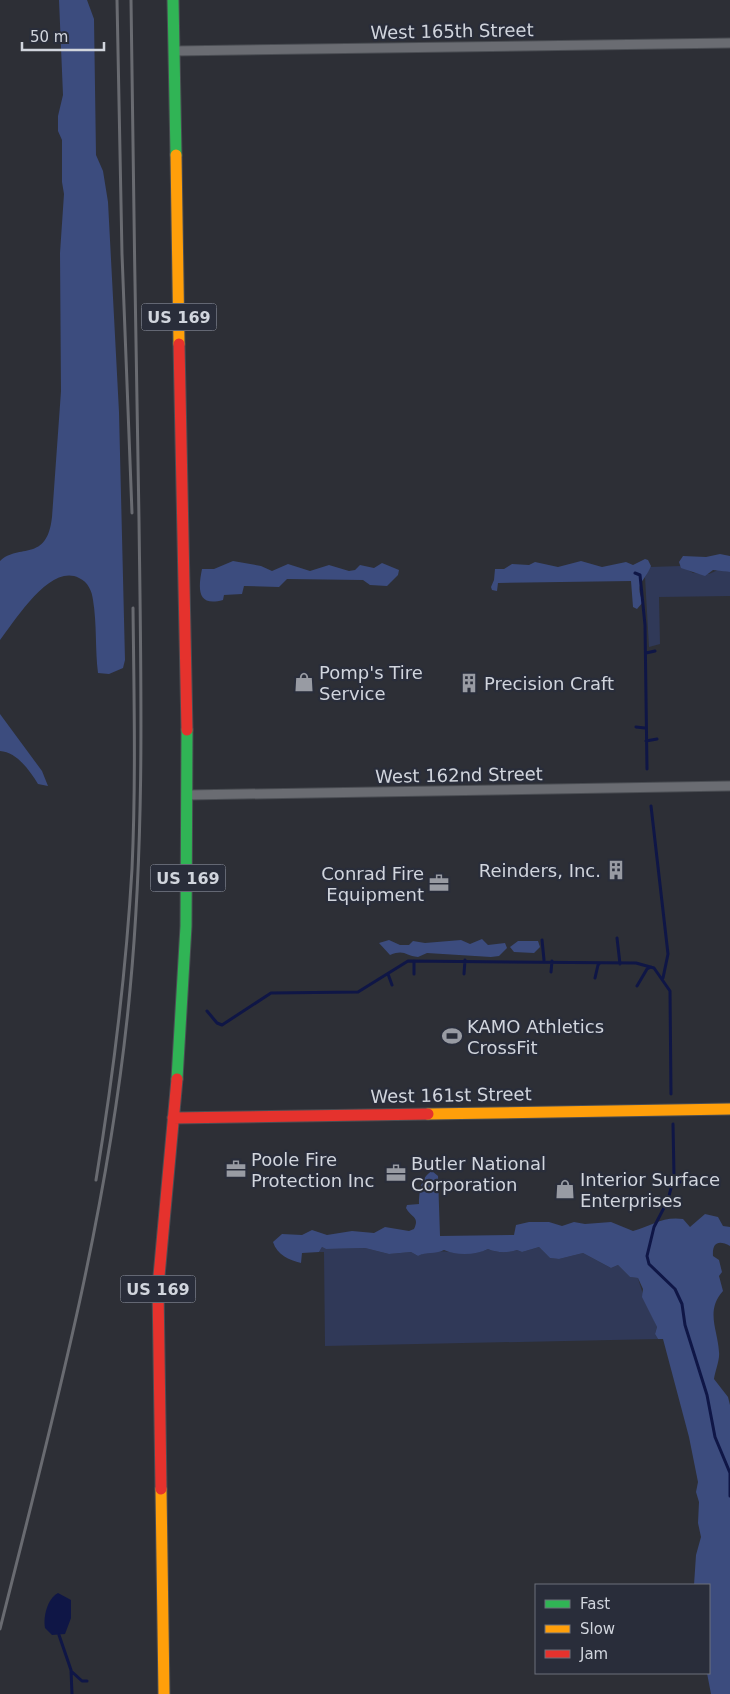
<svg xmlns="http://www.w3.org/2000/svg" width="730" height="1694" font-family="'DejaVu Sans',sans-serif">
<style>
.green{fill:#303958}
.forest{fill:#3c4c7e}
.water{fill:#0f1646}
.lines{fill:none;stroke-linecap:round;stroke-linejoin:round}
.stream{stroke:#0f1646;stroke-width:3}
.street-casing{stroke:#4a4d53;stroke-width:11}
.fast-casing{stroke:#4a4d53;stroke-width:13}
.slow-casing{stroke:#4a4d53;stroke-width:13}
.jam-casing{stroke:#4a4d53;stroke-width:13}
.street{stroke:#6a6c72;stroke-width:9}
.fast{stroke:#30b455;stroke-width:11}
.slow{stroke:#ff9f0a;stroke-width:11}
.jam{stroke:#e5322d;stroke-width:11}
.rail{stroke:#696b71;stroke-width:3}
.labels{text-anchor:middle;dominant-baseline:central;stroke-width:4.5;stroke-linejoin:round;paint-order:stroke}
.shield{fill:#292d3a;stroke:#9fa3ac;stroke-width:1}
.shield-label{font-size:16px;font-weight:bold;fill:#d1d5dd}
.street-label{font-size:18px;fill:#d1d5dd;stroke:#292d3a}
.poi-label{font-size:18px;fill:#d1d5dd;stroke:#292d3a;text-anchor:start}
</style>
<rect width="100%" height="100%" fill="#2d2f36"/>
<path class="green" d="M681 566 693 573 709 574 718 570 730 572V596L659 597 660 644 649 647 645 577 650 567Z
M322 1247 326 1249 365 1248 389 1254 411 1252 418 1256C439 1244 465 1260 488 1249 497 1253 508 1253 517 1250L522 1252 539 1247 550 1258 559 1259 583 1253 611 1268 618 1265 630 1277 638 1278C643 1296 649 1309 657 1327L655 1334 658 1339 325 1346 324 1252H319Z"/>
<path class="forest" d="M59 0H87L94 19 96 155 103 171 108 202 119 412 125 660 123 668 109 674 98 673C95 649 97 624 93 600 92 591 88 582 79 578 50 563 15 621 0 640V561C19 543 47 563 52 517L61 391 60 253 64 194 62 182V140L58 131V116L63 95Z
M720 554 730 556V572L713 570 705 576 681 568 679 562 683 556 706 557Z
M645 559 648 560 651 566C644 583 634 583 643 602L637 609 633 607 631 581 498 583 497 591 492 590 491 587 494 580 495 569H504L512 564 529 565 535 562 558 567 581 561 602 567 626 562 633 565Z
M233 561 261 566 272 571 288 564 310 571 329 565 349 571 355 570 360 565 374 568 382 563 399 570 398 575 387 586 370 585 363 580 287 579 279 587 244 586 242 594 224 595 223 600C197 607 198 589 202 569H214Z
M0 714 42 771 48 786 38 784C30 771 17 752 0 751Z
M482 939 488 945 505 943 507 948 499 956 491 957 427 953 418 957C405 956 405 949 390 955L379 943 389 940 400 945H409L413 941 425 943 461 940 470 944Z
M518 941H538L540 947 534 953 514 952 510 947Z
M432 1171 438 1176 440 1236 514 1235 516 1225 529 1222H549L562 1226 574 1222 585 1224 611 1222 633 1231C651 1226 663 1216 683 1219L690 1227 705 1214 718 1217 723 1226 730 1227V1246C719 1240 712 1242 713 1256L719 1260 722 1272 719 1276 723 1291C705 1311 718 1330 719 1352 720 1360 715 1371 714 1379L728 1397 730 1405V1694H711L707 1673 709 1585H694L696 1555 701 1537 698 1523 699 1502 696 1492 698 1482 689 1437 663 1339H658L655 1334 657 1327 642 1297 643 1289 638 1278 630 1277 618 1265 611 1268 583 1253 559 1259 550 1258 539 1247 522 1252 517 1250C508 1253 497 1253 488 1249 476 1255 457 1256 444 1250 434 1255 427 1251 418 1256L411 1252 389 1254 365 1248 326 1249 322 1247 319 1252 302 1253 301 1263C289 1260 277 1255 273 1242L282 1234 302 1235 312 1230 327 1235 352 1231 374 1233 385 1227 409 1231 414 1229C420 1216 411 1218 406 1208L407 1205 419 1204C419 1192 421 1177 432 1171Z"/>
<path class="water" d="M58 1593 71 1600V1618L65 1634 52 1635 45 1628C43 1617 47 1599 58 1593Z"/>
<g class="lines">
<path class="stream" d="M635 573 640 575 645 625 647 769
M646 653 655 651
M636 727 645 728
M646 741 657 739
M651 806 668 954 663 978
M617 938 620 964
M542 940 544 960
M551 972 552 961
M388 974 392 985
M414 974V961
M464 974 465 960
M595 978 598 965 600 963
M637 986 647 969 651 967
M207 1011 217 1023 222 1025 271 993 358 992 408 961 636 963 654 968 670 991 671 1094
M673 1124 674 1176 668 1200 654 1227 647 1256 649 1264 675 1289 682 1304 685 1325 707 1395 715 1437 730 1473V1496
M672 1185 678 1182 700 1181
M59 1635 71 1670 72 1694
M71 1671 82 1681H87"/>
<defs>
<path id="street" d="M174 51 730 43
M188 795 730 786"/>
<path id="fast" d="M173 0 176 155
M177 1079 186 926 187 730"/>
<path id="slow" d="M176 155 179 344
M428 1114 730 1109
M161 1489 164 1694"/>
<path id="jam" d="M179 344 187 730
M173 1118 428 1114
M161 1489 158 1287 177 1079"/>
</defs>
<use href="#street" class="street-casing"/>
<use href="#fast" class="fast-casing"/>
<use href="#slow" class="slow-casing"/>
<use href="#jam" class="jam-casing"/>
<use href="#street" class="street"/>
<use href="#fast" class="fast"/>
<use href="#slow" class="slow"/>
<use href="#jam" class="jam"/>
<path class="rail" d="M117 0 122 254 132 513
M96 1180C113 1077 126 973 132 869 136 782 134 695 133 608
M0 1629C53 1418 110 1207 130 990 145 832 141 679 139 520 136 347 133 173 131 0"/>
</g>
<defs>
<symbol id="shop-bare" viewBox="-9 -9 18 18"><path d="M-5-2.5h2.3a2.7 3.5 0 0 1 5.4 0H5L5.5 6h-11ZM-1.5-2.5h3a1.5 2.3 0 0 0-3 0Z" fill="#989ba3" stroke="#292d3a" stroke-width="2.5" paint-order="stroke"/></symbol>
<symbol id="building-bare" viewBox="-9 -9 18 18"><path d="M-4-6H4V6H1V3H-1V6H-4ZM-2.5-4.3h1.7v1.8h-1.7ZM.8-4.3h1.7v1.8H.8ZM-2.5-1h1.7V.8h-1.7ZM.8-1h1.7V.8H.8Z" fill="#989ba3" stroke="#292d3a" stroke-width="2.5" paint-order="stroke"/></symbol>
<symbol id="office-bare" viewBox="-9 -9 18 18"><path d="M-6-3h4V-5.5h4V-3h4V5H-6ZM-1-4.5V-3h2v-1.5ZM-6 0V1H6V0Z" fill="#989ba3" stroke="#292d3a" stroke-width="2.5" paint-order="stroke"/></symbol>
<symbol id="stadium-bare" viewBox="-9 -9 18 18"><path d="M0-5a6.5 5 0 1 0 0 10a6.5 5 0 1 0 0-10ZM-3.5-1.8h7v3.6h-7Z" fill="#989ba3" stroke="#292d3a" stroke-width="2.5" paint-order="stroke"/></symbol>
</defs>
<g fill-rule="evenodd">
<use href="#shop-bare" x="290" y="668" width="28" height="28"/>
<use href="#building-bare" x="455" y="669" width="28" height="28"/>
<use href="#building-bare" x="602" y="856" width="28" height="28"/>
<use href="#office-bare" x="425" y="869" width="28" height="28"/>
<use href="#stadium-bare" x="438" y="1022" width="28" height="28"/>
<use href="#office-bare" x="222" y="1155" width="28" height="28"/>
<use href="#office-bare" x="382" y="1159" width="28" height="28"/>
<use href="#shop-bare" x="551" y="1175" width="28" height="28"/>
</g>
<g class="labels">
<g class="shield">
<rect x="141.5" y="303.5" width="75" height="27" rx="4"/>
<rect x="150.5" y="864.5" width="75" height="27" rx="4"/>
<rect x="120.5" y="1275.5" width="75" height="27" rx="4"/>
</g>
<g class="shield-label">
<text x="179" y="317">US 169</text>
<text x="188" y="878">US 169</text>
<text x="158" y="1289">US 169</text>
</g>
<g class="street-label">
<text transform="translate(452 31) rotate(-1)">West 165th Street</text>
<text transform="translate(459 775) rotate(-1)">West 162nd Street</text>
<text transform="translate(451 1095) rotate(-1)">West 161st Street</text>
</g>
<g class="poi-label">
<text x="319" y="672">Pomp's Tire<tspan x="319" dy="21">Service</tspan></text>
<text x="484" y="683">Precision Craft</text>
<text x="601" y="870" text-anchor="end">Reinders, Inc.</text>
<text x="424" y="873" text-anchor="end">Conrad Fire<tspan x="424" dy="21">Equipment</tspan></text>
<text x="467" y="1026">KAMO Athletics<tspan x="467" dy="21">CrossFit</tspan></text>
<text x="251" y="1159">Poole Fire<tspan x="251" dy="21">Protection Inc</tspan></text>
<text x="411" y="1163">Butler National<tspan x="411" dy="21">Corporation</tspan></text>
<text x="580" y="1179">Interior Surface<tspan x="580" dy="21">Enterprises</tspan></text>
</g>
</g>
<rect x="535" y="1584" width="175" height="90" fill="#292d3a" stroke="#6c707b"/>
<rect x="545" y="1600" width="25" height="8" fill="#30b455" stroke="#6c707b"/>
<text x="580" y="1609" font-size="15" fill="#d1d5dd">Fast</text>
<rect x="545" y="1625" width="25" height="8" fill="#ff9f0a" stroke="#6c707b"/>
<text x="580" y="1634" font-size="15" fill="#d1d5dd">Slow</text>
<rect x="545" y="1650" width="25" height="8" fill="#e5322d" stroke="#6c707b"/>
<text x="580" y="1659" font-size="15" fill="#d1d5dd">Jam</text>
<path d="M22 42v8h82v-8" fill="none" stroke="#d1d5dd" stroke-width="2.5"/>
<text x="30" y="42" font-size="15" fill="#d1d5dd" stroke="#292d3a" stroke-width="4" paint-order="stroke">50 m</text>
</svg>
